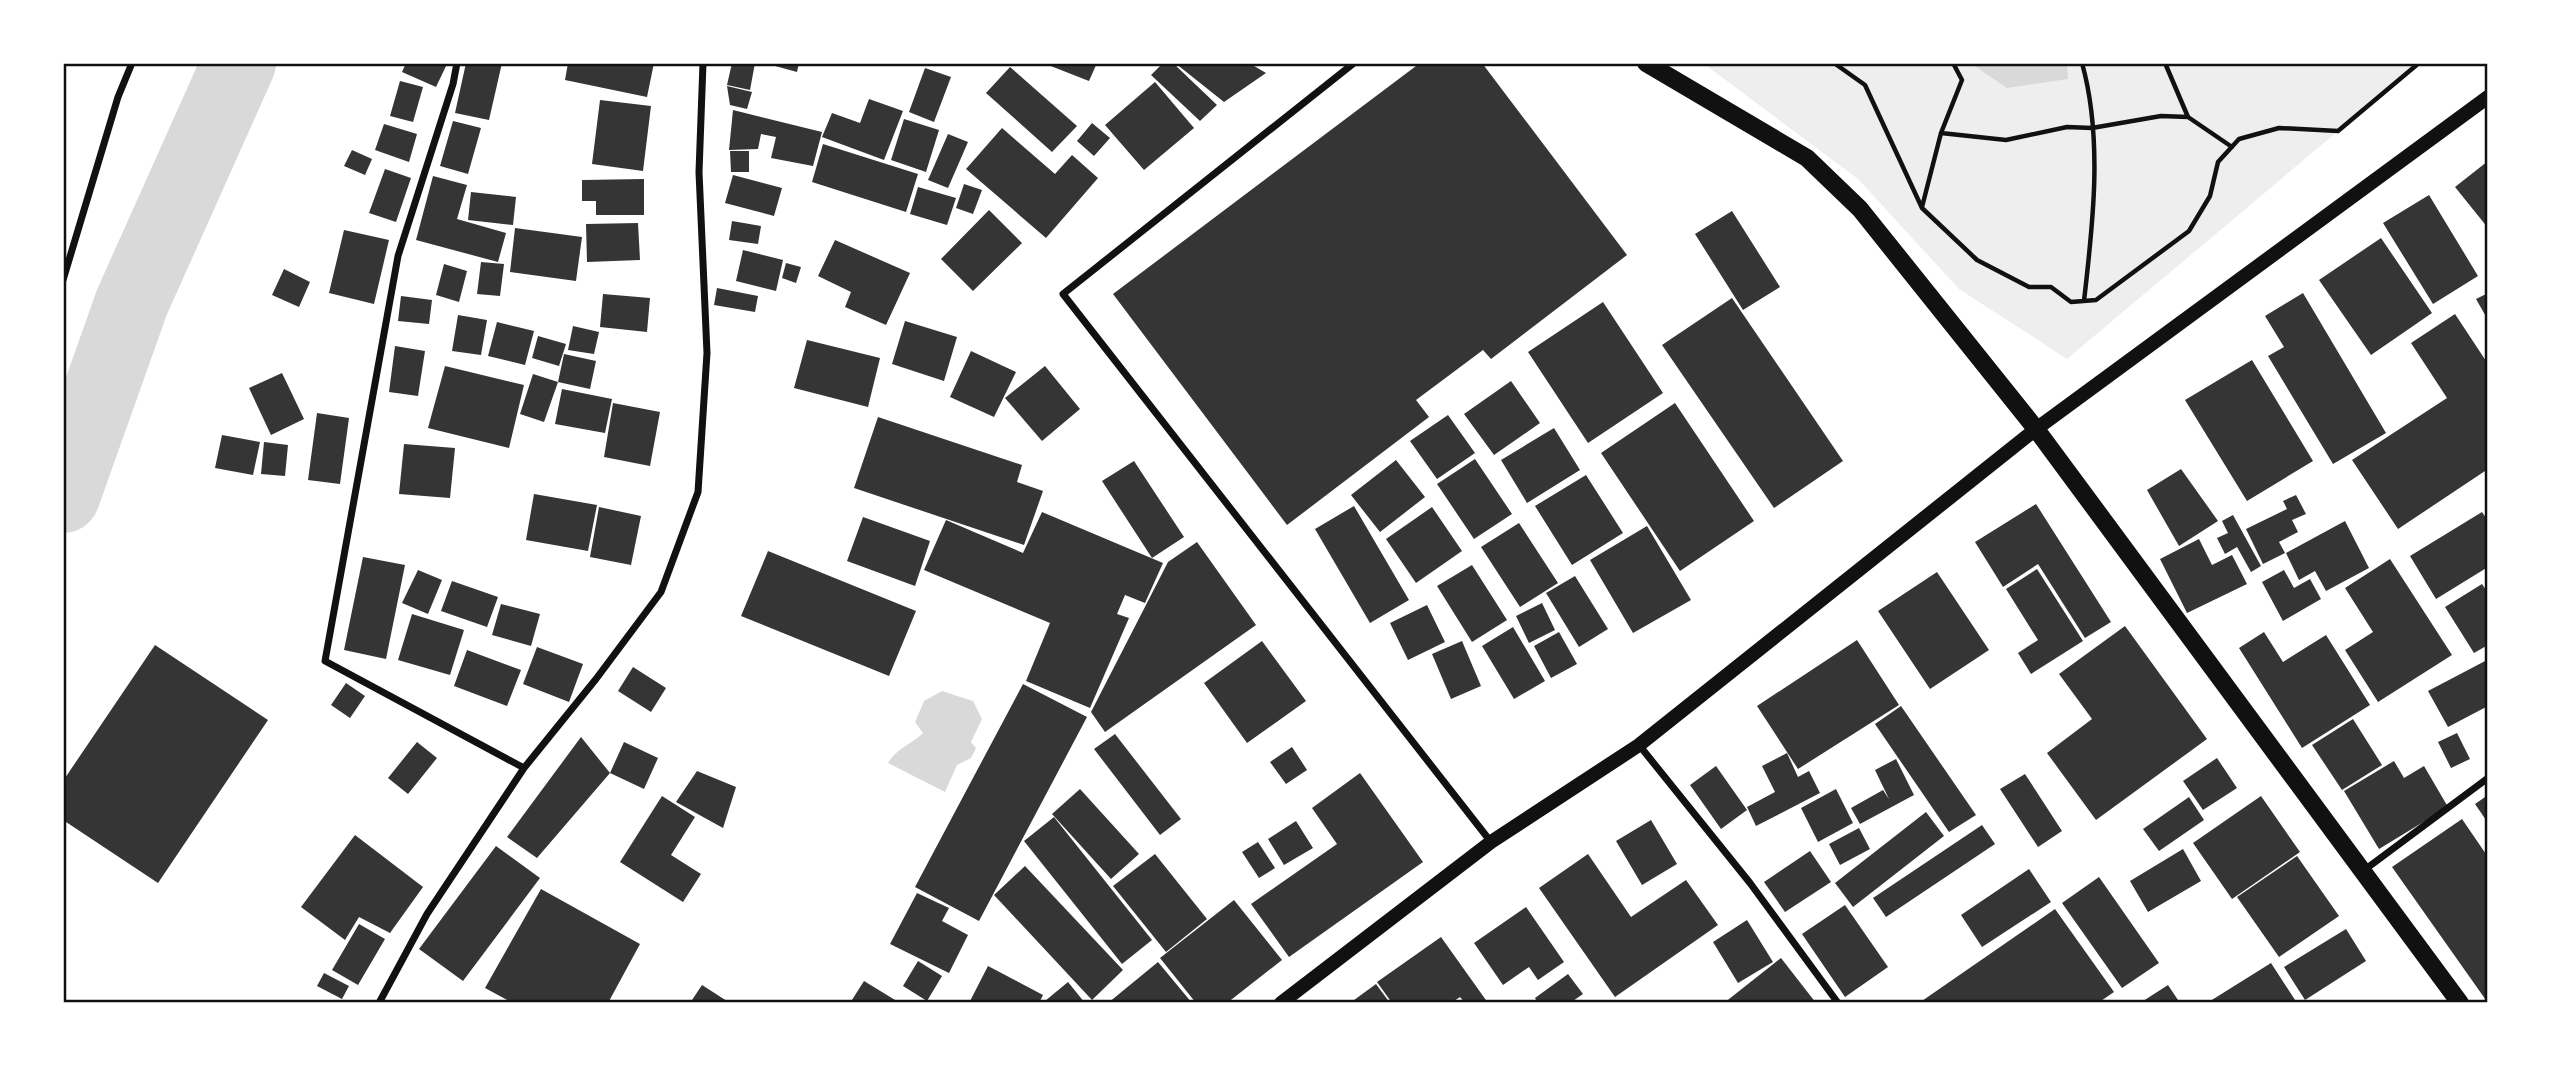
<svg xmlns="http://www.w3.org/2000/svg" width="2551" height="1066" font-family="'Work Sans',sans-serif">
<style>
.green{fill:#eee}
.water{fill:#d9d9d9}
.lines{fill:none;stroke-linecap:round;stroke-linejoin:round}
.river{stroke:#d9d9d9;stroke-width:74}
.building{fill:#353535}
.path{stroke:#111;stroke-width:4.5}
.minor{stroke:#111;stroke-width:7}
.secondary{stroke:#111;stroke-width:14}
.primary{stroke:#111;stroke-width:18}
.neatline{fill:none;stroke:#111;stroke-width:2.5}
</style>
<rect width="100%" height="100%" fill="#fff"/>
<path class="green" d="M1703 63H2419L2067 359 1959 289 1858 179Z"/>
<path class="water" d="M1970 63H2067L2068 79 2007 88Z
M942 691 973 701 982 719 971 742 976 748 971 758 957 765 945 792 888 763C898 747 911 745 923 733L915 722 924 701Z"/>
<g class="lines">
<path class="river" d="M63 496 132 302 239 63"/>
</g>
<path class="building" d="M406 63H443L447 64 436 87 402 72Z
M466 63H502L489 120 455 113Z
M568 63H654L647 97 565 80Z
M732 63H755L750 90 727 85Z
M764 63H799L797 72Z
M1043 63H1097L1089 81Z
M1163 63H1173L1217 105 1200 121 1151 75Z
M1175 63H1249L1266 73 1224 102Z
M1420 63H1482L1627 255 1491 359 1483 350 1416 400 1429 417 1287 525 1113 294Z
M1010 67 1077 126 1052 152 986 93Z
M925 68 951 77 934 122 909 112Z
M400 81 423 87 413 122 390 116Z
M1155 82 1194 128 1144 170 1105 125Z
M727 86 752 92 747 109 730 105Z
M869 99 903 111 884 160 822 137 832 113 860 123Z
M600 100 651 106 643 171 592 164Z
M733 110 822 132 813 166 771 158 776 137 761 134 758 149 729 150Z
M904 119 939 130 926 172 891 160Z
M453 121 481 128 468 174 440 166Z
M1092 123 1110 138 1094 156 1077 141Z
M384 124 417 134 409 162 375 150Z
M1002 128 1055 174 1072 155 1098 178 1046 238 966 169Z
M948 134 968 142 948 188 928 180Z
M823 144 918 174 906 212 812 182Z
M352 150 372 159 365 175 344 166Z
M730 151H749V172H731Z
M2488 161V228L2455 187Z
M385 169 411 178 396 222 369 213Z
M733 175 782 188 774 216 725 203Z
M433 176 467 185 457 219 506 233 498 262 416 240Z
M644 179V215H596V201H582V180Z
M964 184 982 190 973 214 956 208Z
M918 187 956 198 947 225 910 214Z
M471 192 516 197 513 225 468 220Z
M2429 195 2478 276 2433 304 2383 223Z
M989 210 1022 243 973 291 941 259Z
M1732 211 1780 287 1743 310 1695 234Z
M732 221 761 226 758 244 729 240Z
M638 223 640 260 587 262 586 224Z
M515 228 582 237 576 281 510 272Z
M344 230 389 240 374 304 329 293Z
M2381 238 2432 313 2371 355 2319 280Z
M835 240 910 273 886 325 845 307 851 292 818 276Z
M743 250 783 260 776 291 736 281Z
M481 262 504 264 500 296 477 294Z
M786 263 801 267 796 283 782 278Z
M444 264 467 271 459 302 436 295Z
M284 269 310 282 299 307 272 295Z
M717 288 758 296 755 312 714 305Z
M2303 293 2386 433 2333 464 2268 356 2284 347 2265 316Z
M2488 293V320L2476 299Z
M603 294 650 298 647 332 600 327Z
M401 296 432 300 429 324 398 321Z
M1732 298 1843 461 1774 508 1662 345Z
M1603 302 1663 393 1588 443 1528 352Z
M2455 314 2488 364V469L2398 529 2352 460 2447 398 2411 343Z
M458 315 487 320 481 355 452 351Z
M905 321 957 337 944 381 892 364Z
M497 322 534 331 525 365 488 356Z
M573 326 599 332 594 354 568 350Z
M538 336 566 344 559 366 532 358Z
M807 340 880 358 868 407 794 388Z
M395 346 425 351 418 396 389 392Z
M971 351 1016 372 994 417 950 397Z
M564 354 596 361 590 389 558 382Z
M2252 360 2313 461 2247 501 2185 400Z
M445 366 524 385 509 448 428 428Z
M1045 366 1080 409 1042 441 1005 398Z
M282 373 304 419 271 435 249 388Z
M533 374 558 382 544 422 520 414Z
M1511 381 1540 423 1494 455 1464 414Z
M562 389 612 399 605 433 555 424Z
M613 403 660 412 650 466 604 457Z
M1675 403 1754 521 1680 571 1601 453Z
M317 413 349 418 340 484 308 480Z
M1448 415 1475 453 1437 479 1410 441Z
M878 417 1022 465 1017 482 1043 491 1024 545 854 488Z
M1554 428 1580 470 1527 503 1501 460Z
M222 435 260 442 253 475 215 468Z
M264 442 288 445 285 476 261 474Z
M404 444 455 448 450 498 399 494Z
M1475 459 1512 514 1474 539 1437 484Z
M1396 460 1425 497 1380 532 1351 495Z
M1134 461 1184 537 1152 558 1102 481Z
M2181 469 2218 521 2179 546 2147 490Z
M1586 475 1623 533 1572 565 1535 506Z
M534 494 597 505 588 551 526 540Z
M2296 495 2306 514 2292 520 2298 532 2279 542 2285 553 2263 564 2246 529 2287 509 2283 501Z
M2036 504 2111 622 2085 638 2038 564 2003 587 1975 542Z
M1354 506 1409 600 1370 623 1315 529Z
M599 507 641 516 631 565 590 557Z
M1432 507 1462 551 1416 583 1386 539Z
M1042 512 1163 563 1145 603 1125 595 1117 614 1129 618 1090 708 1026 681 1050 623 924 570 946 520 1023 553Z
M2482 512 2488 521V567L2436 599 2410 556Z
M2233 515 2261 566 2251 572 2237 547 2225 554 2217 538 2228 533 2222 521Z
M863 517 930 541 915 586 847 561Z
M2345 521 2369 568 2326 591 2315 571 2299 580 2286 553Z
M1519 523 1558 583 1520 607 1481 547Z
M1647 526 1691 600 1633 633 1590 560Z
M2199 539 2212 565 2232 555 2247 584 2187 613 2160 559Z
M1197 542 1256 625 1105 732 1091 712 1168 562Z
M768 551 916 611 889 676 741 616Z
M363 557 405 565 386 659 344 650Z
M2390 559 2452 655 2378 702 2345 650 2373 632 2345 588Z
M1472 565 1507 620 1472 642 1437 586Z
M2037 569 2083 641 2031 674 2018 653 2038 640 2006 589Z
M418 570 442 580 428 614 402 603Z
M2284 570 2294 588 2310 579 2321 599 2283 621 2262 582Z
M1937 572 1989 650 1930 689 1878 611Z
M1575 576 1608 629 1579 647 1546 593Z
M452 581 498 597 487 627 441 611Z
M2482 584 2488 593V645L2474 653 2445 607Z
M1542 603 1555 630 1529 643 1516 616Z
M501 604 540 614 531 646 492 635Z
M1427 605 1445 642 1408 660 1390 623Z
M412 614 464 630 450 675 398 660Z
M2125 626 2207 739 2096 820 2047 753 2092 719 2059 674Z
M1513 627 1545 681 1514 699 1482 646Z
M1559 632 1577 664 1551 678 1534 646Z
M2264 632 2283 662 2326 635 2370 705 2302 748 2239 648Z
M1857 640 1899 705 1798 769 1757 706Z
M1262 641 1306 701 1247 743 1204 683Z
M1462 641 1481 686 1451 699 1432 654Z
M155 645 268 720 158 883 63 820V781Z
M537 647 583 664 569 702 523 684Z
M467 650 521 670 507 706 454 686Z
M2487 660 2488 706 2448 727 2428 691Z
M633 667 666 688 651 712 618 691Z
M346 683 365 696 350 718 331 705Z
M1023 684 1087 717 979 921 915 887Z
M1901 706 1976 815 1949 832 1875 724Z
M2353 719 2382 765 2342 790 2312 745Z
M2457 733 2470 759 2451 768 2438 742Z
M1115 734 1181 819 1160 835 1094 749Z
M581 737 610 773 537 858 507 837Z
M417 742 437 758 408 794 388 778Z
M624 742 658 758 644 789 610 773Z
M1292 747 1307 770 1286 784 1270 762Z
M1787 753 1798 777 1809 771 1820 793 1756 826 1747 807 1775 792 1762 766Z
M2217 758 2237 788 2203 810 2183 781Z
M1896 759 1914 795 1860 824 1851 808 1883 790 1889 799 1875 770Z
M2394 761 2404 778 2424 766 2448 807 2379 849 2344 791Z
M1716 766 1747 810 1721 829 1690 785Z
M697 771 736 787 723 828 676 802Z
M1360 773 1423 862 1289 957 1251 904 1337 844 1312 808Z
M2025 774 2062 831 2038 847 2000 789Z
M1080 789 1139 854 1111 879 1052 814Z
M1836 789 1853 823 1818 842 1801 808Z
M2488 795V823L2475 804Z
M662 796 695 817 671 855 701 874 683 902 620 862Z
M2261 796 2300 852 2232 899 2193 843Z
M2189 797 2204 820 2159 851 2143 829Z
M1926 812 1944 836 1853 907 1835 883Z
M1054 817 1152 940 1122 964 1024 841Z
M2462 819 2488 857V1003L2392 867Z
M1651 820 1677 864 1642 885 1616 841Z
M1296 821 1313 848 1284 865 1268 839Z
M1982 825 1995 844 1886 917 1873 898Z
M1859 828 1870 849 1840 865 1829 844Z
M355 835 423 887 390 933 359 917 345 940 301 907Z
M1258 842 1275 868 1259 878 1242 852Z
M496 846 540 878 463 981 419 949Z
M2183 849 2201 881 2148 912 2130 881Z
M1810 851 1831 882 1785 912 1764 882Z
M1155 854 1207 919 1166 952 1113 886Z
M1588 854 1631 917 1686 880 1718 925 1615 997 1539 888Z
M2297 856 2339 916 2279 957 2237 897Z
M1025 866 1123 970 1092 1000 994 895Z
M2029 869 2051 902 1982 947 1961 915Z
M2099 877 2159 963 2122 988 2062 903Z
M541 889 640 944 608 1003H513L485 988Z
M917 893 949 908 942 921 968 935 949 973 890 944Z
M1234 900 1282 960 1227 1003H1196L1160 958Z
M1845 905 1888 967 1845 997 1802 934Z
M1526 907 1564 962 1538 980 1529 967 1503 985 1474 943Z
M2055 909 2114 992 2098 1003H1919Z
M1747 920 1773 962 1738 983 1713 942Z
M359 924 385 939 358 985 332 970Z
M2346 929 2366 961 2305 1000 2284 967Z
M1441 937 1488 1003H1465L1460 997 1451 1003H1392L1377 982Z
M1781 958 1816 1003H1724Z
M918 961 942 976 927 1001 903 986Z
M1158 962 1192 1003H1108Z
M2271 963 2297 1003H2207Z
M988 966 1043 995 1039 1003H969Z
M324 973 349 986 342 999 317 986Z
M1568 974 1583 994 1570 1003H1538L1535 998Z
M864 981 900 1003H850Z
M1068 982 1085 1003H1047L1045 1001Z
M1376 984 1390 1003H1350Z
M702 985 730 1003H690Z
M2168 985 2180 1003H2140Z"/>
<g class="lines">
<path class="path" d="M1834 63 1865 85 1922 208 1977 260 2029 287H2051L2071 302 2096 300 2189 231 2210 196 2218 162 2239 139 2279 128 2338 131 2419 63
M2082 63C2103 138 2093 224 2084 301
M2165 63 2188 117
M1941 133 2006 140 2067 127 2092 128 2161 116 2188 117 2232 147
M1922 207 1941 133 1962 80 1953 63"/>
<path class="minor" d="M457 63 453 84 398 256 325 661 524 768
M1354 63 1063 294 1491 842
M63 280 118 97 132 63
M1639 745 1750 883 1838 1003
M2363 871 2488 778
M379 1003 427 914 524 768 596 679 661 592 698 492 707 353 699 172 703 63"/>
<path class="secondary" d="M1281 1003 1491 842 1639 745 2036 429 2488 97"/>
<path class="primary" d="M1646 63 1807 158 1860 209 2036 429 2460 1003"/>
</g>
<rect width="2551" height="1066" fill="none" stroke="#ffffff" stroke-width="130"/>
<rect x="65" y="65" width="2421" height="936" class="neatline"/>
</svg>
